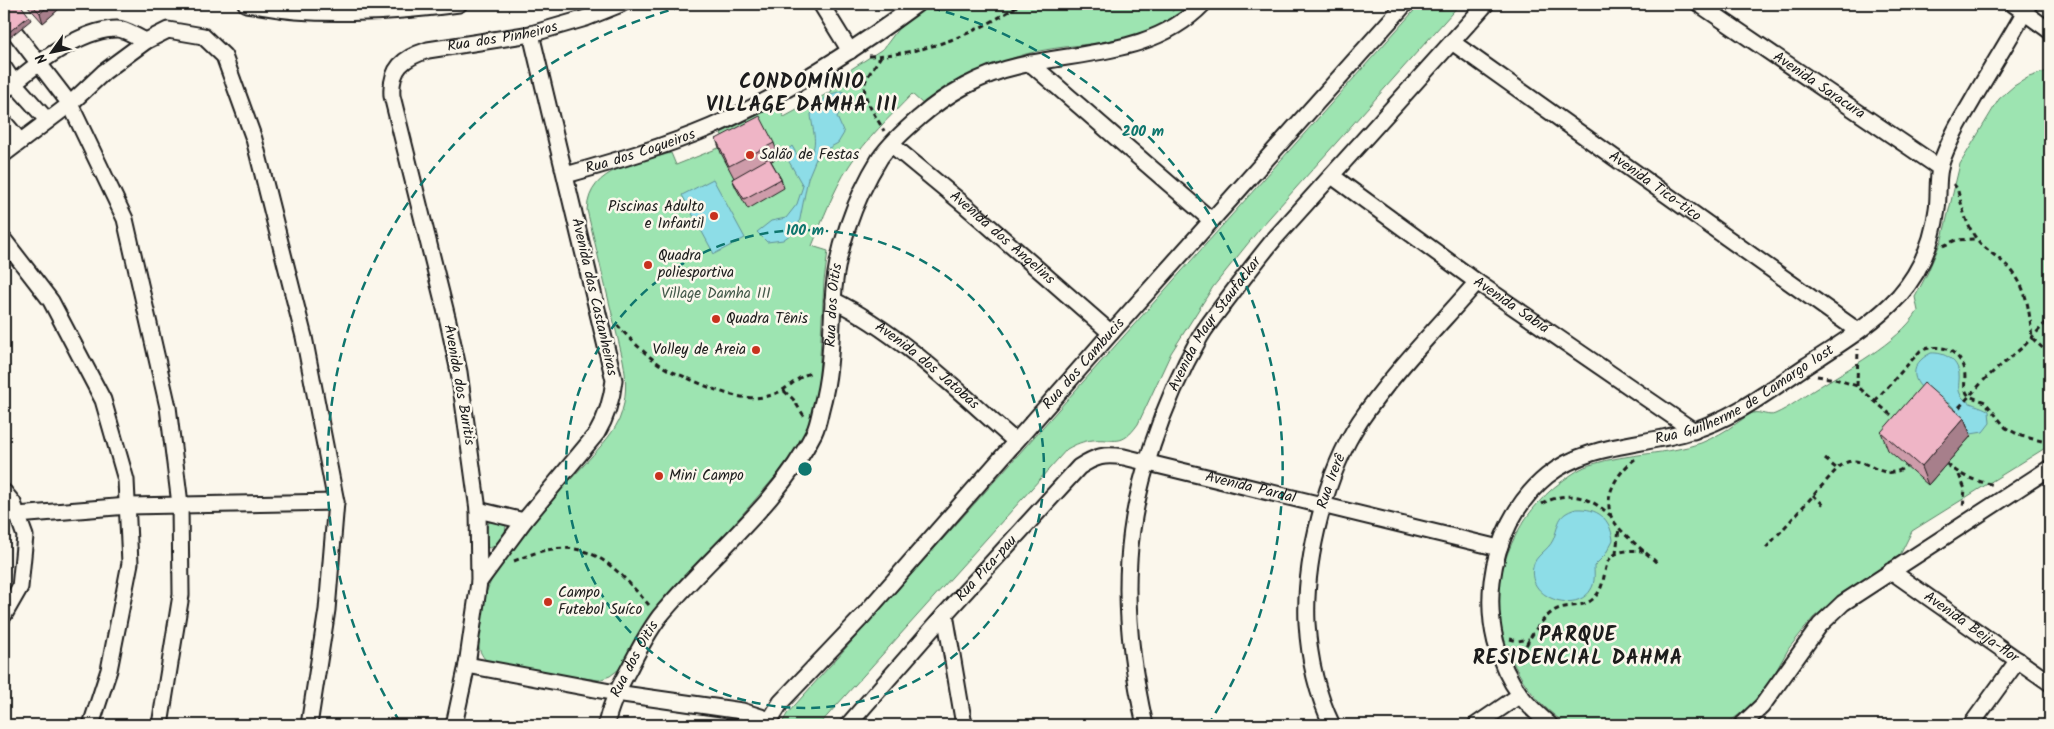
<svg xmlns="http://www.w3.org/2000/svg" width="2054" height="729" font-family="Kalam,sans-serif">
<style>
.green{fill:#9de4b1;stroke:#5c8066}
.water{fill:#8ddde7;stroke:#609096}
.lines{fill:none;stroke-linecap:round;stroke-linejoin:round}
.minor-casing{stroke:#1c1c1c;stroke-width:19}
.path{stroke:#1c1c1c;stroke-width:3;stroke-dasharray:5 4;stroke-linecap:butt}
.minor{stroke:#fbf7ec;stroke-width:15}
.wall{fill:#ce9caa;stroke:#1c1c1c}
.shaded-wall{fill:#a77f8b;stroke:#1c1c1c}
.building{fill:#efb5c6;stroke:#1c1c1c}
.ring{fill:none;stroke:#0f766e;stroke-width:2.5;stroke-dasharray:9 6}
.poi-dot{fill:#c8321e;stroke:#fbf7ec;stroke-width:2}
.labels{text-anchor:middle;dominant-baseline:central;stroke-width:5;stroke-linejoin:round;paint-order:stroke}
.street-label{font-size:15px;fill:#1c1c1c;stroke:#fbf7ec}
.poi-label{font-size:15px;fill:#1c1c1c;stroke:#fbf7ec;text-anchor:start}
.park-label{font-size:15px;fill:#435849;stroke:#fbf7ec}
.district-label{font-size:20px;font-weight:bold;letter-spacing:1px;fill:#1c1c1c;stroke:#fbf7ec}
.centre{fill:#0f766e;stroke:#fbf7ec;stroke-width:2.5}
.ring-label{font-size:15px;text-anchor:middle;font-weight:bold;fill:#0f766e;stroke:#fbf7ec;stroke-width:5;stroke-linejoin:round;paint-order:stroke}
</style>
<rect width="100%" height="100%" fill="#fbf7ec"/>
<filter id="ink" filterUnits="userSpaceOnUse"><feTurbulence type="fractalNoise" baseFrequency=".02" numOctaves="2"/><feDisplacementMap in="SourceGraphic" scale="10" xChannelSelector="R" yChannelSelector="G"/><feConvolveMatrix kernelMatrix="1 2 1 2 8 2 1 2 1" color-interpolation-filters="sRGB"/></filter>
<g filter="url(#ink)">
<path class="green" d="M929 4H1194C1188 10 1180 14 1172 19 1125 48 1077 41 1026 54 989 64 957 86 924 105L912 94C890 117 866 139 849 166 833 191 823 219 812 246L828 251 824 281 818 394 809 425 794 453 774 478 644 627 618 670 610 676 599 680 494 666C478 657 477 644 478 628 485 559 540 513 584 465 596 451 611 437 619 420 627 400 627 380 623 360L587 210C589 167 638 163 671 153L676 165 726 145 721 133 777 106 784 117 832 91 828 84 884 48 898 29Z
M1420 4H1460L1262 226 1213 287 1171 353 1138 424C1121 448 1116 438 1093 440 1083 441 1076 444 1067 449L819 725H781L787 714Z
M2047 71H2050V445L1912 531 1900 555 1838 597 1813 618 1789 648 1764 692 1752 705 1725 725H1568C1531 702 1508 664 1500 621 1492 568 1519 513 1561 482 1571 475 1581 467 1593 464 1628 453 1666 455 1701 443 1713 438 1726 431 1737 423 1742 420 1748 414 1753 413 1760 411 1769 417 1775 414 1789 408 1801 398 1814 390 1847 369 1897 344 1918 311L1915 297 1927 274 1942 239 1960 164 1999 99 2014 86 2029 77Z
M494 521 506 526C505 536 500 546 489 548L486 546C483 538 486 530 489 522Z"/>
<path class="water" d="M841 91 850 95 847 97 837 117 844 133 838 143 818 154 808 178 798 229 783 240 767 242 757 232 771 221 786 218 797 204 803 186 784 153 792 146 800 160C823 153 812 131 811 114L828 95Z
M713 179 745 238 714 254 682 195Z
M1931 353C1944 352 1958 360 1959 374 1960 382 1956 389 1962 397 1968 405 1981 405 1989 411L1990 423 1983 432 1971 434C1962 426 1959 413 1951 405 1945 400 1936 398 1930 394 1910 382 1909 364 1931 353Z
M1576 509C1598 508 1610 518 1613 540L1605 555 1594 566C1594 572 1595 579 1593 585 1582 616 1526 600 1533 567 1535 555 1548 551 1553 540 1560 523 1556 515 1576 509Z"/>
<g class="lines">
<defs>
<g id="minor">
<path d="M246 4C262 6 279 10 295 11 349 15 405 11 459 4"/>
<path d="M821 4 850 51"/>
<path id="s1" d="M1699 4 1940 168"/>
<path d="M2013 4 2050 31"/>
<path d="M4 18 70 104 125 219 168 407 180 504 181 595 160 725"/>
<path id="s2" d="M1452 42 1858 331"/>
<path d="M1030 63 1211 220"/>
<path d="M4 68 14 83C40 61 82 29 117 29 126 29 138 38 146 41"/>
<path d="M4 91 14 83 47 120"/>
<path d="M4 122 20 141"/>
<path id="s3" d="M892 145 967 207 1111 333"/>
<path d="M4 154 70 104 104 72 146 41 168 30 203 36 224 56 254 139 304 337 336 502 327 610 309 725"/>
<path id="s4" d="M566 175C615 161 664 147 711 127 785 95 853 51 917 4"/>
<path id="s5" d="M1332 176 1477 282 1694 431"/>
<path d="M4 240 51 301 103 400 126 480 130 563 109 670 91 725"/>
<path id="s6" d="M833 300C900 333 959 392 1015 441"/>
<path d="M4 492 13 503 25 536 20 587 4 615"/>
<path d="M478 510 524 521"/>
<path d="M17 515 128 506 336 502"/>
<path id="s7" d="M1891 571 2050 683"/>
<path d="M479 582 524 521 597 433C607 416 612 399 614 380L531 34"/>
<path d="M945 614 964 725"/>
<path d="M467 665 616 693 742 711 770 720"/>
<path id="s8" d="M454 725 467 665 479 582 478 510 459 372 448 321 392 96C390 68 403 58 428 50L531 34 586 18 621 4"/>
<path id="s9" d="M606 725C610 705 619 687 629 669 638 651 648 632 660 616 710 555 778 505 814 433 818 425 819 417 821 409 831 373 831 339 833 302 835 253 854 200 880 158 890 144 906 129 919 118 946 94 982 74 1018 66 1081 51 1154 55 1203 4"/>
<path id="s10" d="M767 725 781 702 862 617 1111 333 1405 4"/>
<path id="s11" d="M848 725 945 614 1079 467C1096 456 1104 454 1124 457L1499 548"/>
<path id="s12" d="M1145 725C1133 672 1125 615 1129 560 1133 487 1164 400 1200 337 1206 327 1213 318 1220 309 1238 285 1256 261 1276 237L1486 4"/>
<path id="s13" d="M1332 725C1317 694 1309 657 1307 623 1304 561 1326 472 1360 421 1394 371 1438 327 1477 282"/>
<path d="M1476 725 1520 695"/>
<path id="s14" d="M1550 725C1540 716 1529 707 1521 696 1472 631 1484 528 1547 476 1587 443 1644 446 1691 431 1733 419 1770 390 1806 366 1838 345 1872 325 1899 296 1921 271 1933 241 1937 209 1939 196 1937 181 1940 168 1942 157 1948 146 1953 135 1959 122 1968 109 1975 96 1993 65 2012 35 2029 4"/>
<path d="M1742 725 1762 706 1820 625 1843 603 2050 468"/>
<path d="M1971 725 2018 660"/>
</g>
</defs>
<use href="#minor" class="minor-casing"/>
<path class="path" d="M1167 4 1173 11
M869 56C922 55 977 34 1020 4
M881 56C876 64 870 72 866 80 859 96 877 117 884 131
M1953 184 1957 188C1962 205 1965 223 1976 238 1986 252 2005 260 2015 275 2028 293 2030 317 2032 338L2050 355
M1943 246 1956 240 1976 239
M617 325C631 340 646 355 662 366 669 371 679 374 687 378 711 388 740 403 768 396 789 391 793 378 813 372
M1817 376 1835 379 1857 386 1897 420
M1857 386 1858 349
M784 391 793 399 804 416
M1875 401 1920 351C1938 343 1959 348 1964 370 1967 380 1961 387 1969 396L1985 402 2006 428 2021 436 2050 443
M1953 414 1986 378 2024 346 2050 318
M1635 459C1619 471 1603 494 1611 516 1618 532 1644 550 1657 563
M1825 459 1837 469
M1947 464C1962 477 1975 481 1995 485
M1959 475 1965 489 1963 508
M1813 495 1826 507
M1542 504C1568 489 1591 497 1611 516
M1766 548 1837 469C1862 444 1879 488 1906 466
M1616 554 1619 528
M514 561C525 557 535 552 547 550 595 540 620 573 649 605
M1510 639 1518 641 1529 639
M1520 662C1523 646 1543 613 1560 608 1571 605 1584 607 1593 599 1615 579 1590 546 1644 551"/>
<use href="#minor" class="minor"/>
</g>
<path class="wall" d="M26 4H57L59 9 43 23Z
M716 139 774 143 779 158 771 161 781 179 784 188 748 209 736 188 732 179 734 178 721 153Z
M1964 418 1971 436 1928 485 1888 450 1881 432Z"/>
<path class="shaded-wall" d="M51 4H57L59 9 43 23 40 13Z
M29 16 31 20 4 42V36Z
M1964 418 1971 436 1928 485 1921 467Z"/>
<path class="building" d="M4 4H20L29 16 4 36Z
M31 4H51L40 13Z
M760 116 774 143 729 166 716 139Z
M769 158 781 179 744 199 732 179Z
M1924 383 1964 418 1921 467 1881 432Z"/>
</g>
<g class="ring">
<circle cx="805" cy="469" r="239"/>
<path d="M400 722A478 478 0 0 1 693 4M917 4A478 478 0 0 1 1210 722"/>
</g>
<g class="poi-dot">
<circle cx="750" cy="155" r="5"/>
<circle cx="714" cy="216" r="5"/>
<circle cx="648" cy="265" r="5"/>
<circle cx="716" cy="319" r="5"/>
<circle cx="756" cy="350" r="5"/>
<circle cx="659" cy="476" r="5"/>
<circle cx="548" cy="602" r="5"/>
</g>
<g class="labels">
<g class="street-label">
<text stroke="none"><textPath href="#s8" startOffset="781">Rua dos Pinheiros</textPath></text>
<text stroke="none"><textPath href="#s1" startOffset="145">Avenida Saracura</textPath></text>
<text stroke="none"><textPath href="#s4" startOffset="78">Rua dos Coqueiros</textPath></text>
<text stroke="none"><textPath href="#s2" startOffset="249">Avenida Tico-tico</textPath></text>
<text stroke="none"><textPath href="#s3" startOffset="144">Avenida dos Angelins</textPath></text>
<text transform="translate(594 297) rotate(77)">Avenida das Castanheiras</text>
<text stroke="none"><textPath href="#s9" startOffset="492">Rua dos Oitis</textPath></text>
<text stroke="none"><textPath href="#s5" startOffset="221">Avenida Sabiá</textPath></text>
<text stroke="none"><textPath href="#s12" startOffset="421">Avenida Mayr Staufackar</textPath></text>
<text stroke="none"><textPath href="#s10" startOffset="481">Rua dos Cambucis</textPath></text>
<text stroke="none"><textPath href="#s6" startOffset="115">Avenida dos Jatobás</textPath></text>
<text transform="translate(459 385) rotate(80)">Avenida dos Buritis</text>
<text stroke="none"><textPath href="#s14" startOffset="500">Rua Guilherme de Camargo Iost</textPath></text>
<text stroke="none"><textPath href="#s13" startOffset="250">Rua Irerê</textPath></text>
<text stroke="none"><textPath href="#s11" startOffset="524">Avenida Pardal</textPath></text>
<text stroke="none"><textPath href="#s11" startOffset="209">Rua Pica-pau</textPath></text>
<text stroke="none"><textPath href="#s7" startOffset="98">Avenida Beija-flor</textPath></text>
<text stroke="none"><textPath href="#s9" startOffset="72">Rua dos Oitis</textPath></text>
</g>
<g class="poi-label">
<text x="760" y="155">Salão de Festas</text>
<text x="704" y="207" text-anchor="end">Piscinas Adulto<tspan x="704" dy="17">e Infantil</tspan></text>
<text x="658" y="256">Quadra<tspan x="658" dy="17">poliesportiva</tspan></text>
<text x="726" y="319">Quadra Tênis</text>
<text x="746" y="350" text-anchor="end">Volley de Areia</text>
<text x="669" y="476">Mini Campo</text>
<text x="558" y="593">Campo<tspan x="558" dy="17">Futebol Suíco</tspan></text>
</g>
<g class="park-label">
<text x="716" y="294">Village Damha III</text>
</g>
<g class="district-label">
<text x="802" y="83">CONDOMÍNIO<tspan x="802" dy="23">VILLAGE DAMHA III</tspan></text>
<text x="1578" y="636">PARQUE<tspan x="1578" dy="23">RESIDENCIAL DAHMA</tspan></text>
</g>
</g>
<circle cx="805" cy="469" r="8" class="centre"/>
<g class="ring-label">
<text x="1143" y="136">200 m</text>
<text x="805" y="235">100 m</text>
</g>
<rect width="2054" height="729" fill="none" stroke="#fbf7ec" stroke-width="20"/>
<rect x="10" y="10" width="2034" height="709" fill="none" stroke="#1c1c1c" stroke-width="2" filter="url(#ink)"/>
<g transform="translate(52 52) rotate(237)" stroke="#fbf7ec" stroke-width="4" paint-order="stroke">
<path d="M0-4L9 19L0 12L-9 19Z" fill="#1c1c1c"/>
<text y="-8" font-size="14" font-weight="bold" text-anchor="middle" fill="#1c1c1c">N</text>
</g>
</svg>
